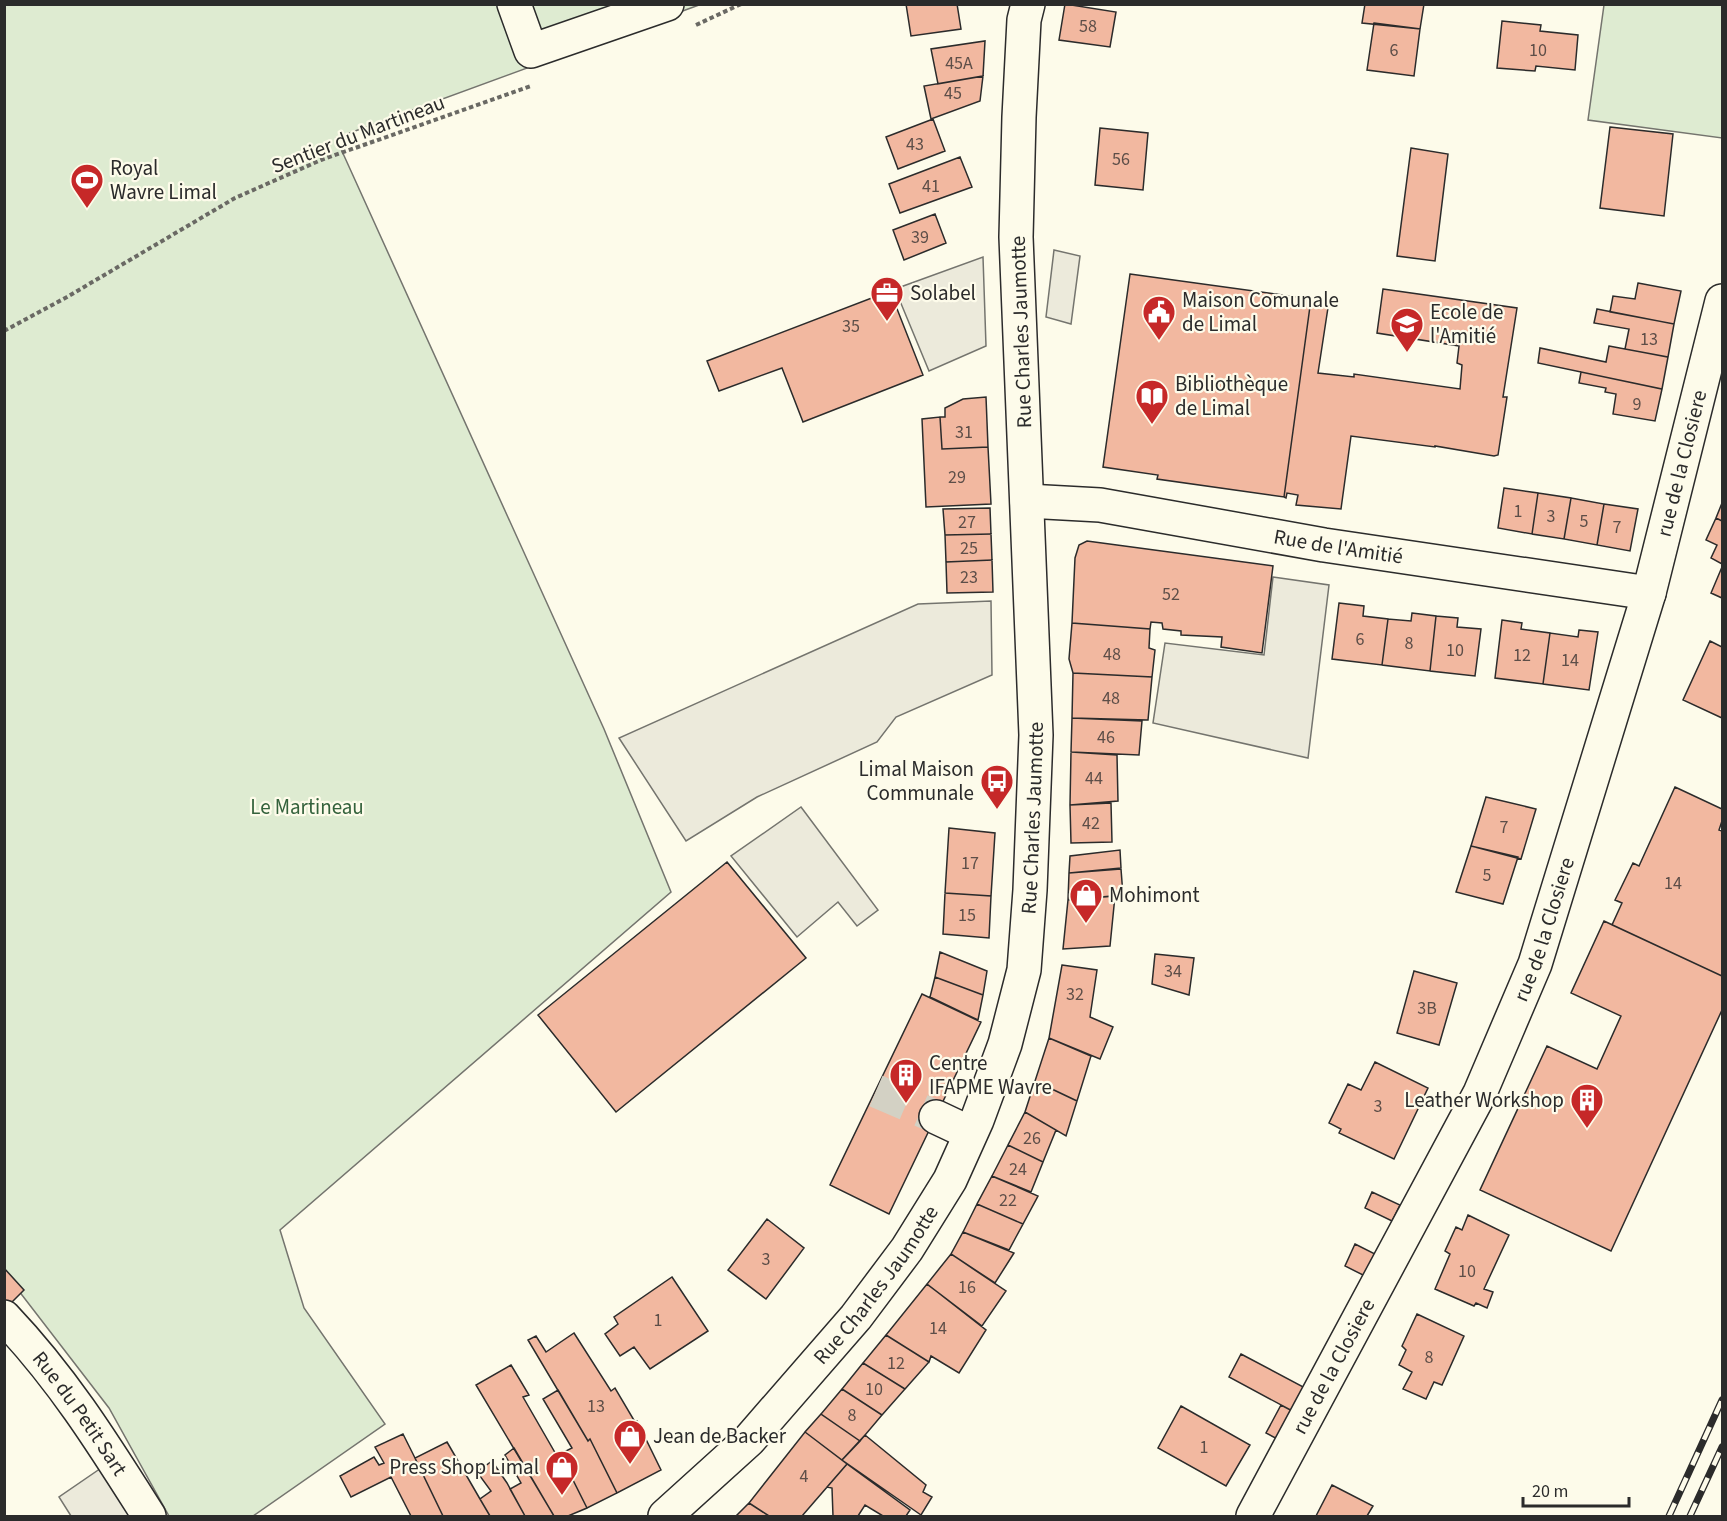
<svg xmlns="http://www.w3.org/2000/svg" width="1727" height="1521" font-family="'Source Sans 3',sans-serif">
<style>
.green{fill:#deebd1;stroke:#74746e;stroke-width:1.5}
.parking{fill:#eceadb;stroke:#74746e;stroke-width:1.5}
.building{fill:#f2b8a0;stroke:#2b2b2b;stroke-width:1.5}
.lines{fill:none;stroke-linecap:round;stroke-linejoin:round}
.minor-tunnel{stroke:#d3d1c4;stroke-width:33;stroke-dasharray:33 16;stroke-linecap:butt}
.minor-casing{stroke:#2b2b2b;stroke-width:36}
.major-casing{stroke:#2b2b2b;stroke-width:36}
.path{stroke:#6a6964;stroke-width:4;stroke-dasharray:4.5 3;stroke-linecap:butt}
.minor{stroke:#fdfbea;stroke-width:33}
.major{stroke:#fdfbea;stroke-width:33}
.rail-casing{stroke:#2b2b2b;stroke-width:7}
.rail{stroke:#fdfbea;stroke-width:4.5;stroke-dasharray:14;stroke-linecap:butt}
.labels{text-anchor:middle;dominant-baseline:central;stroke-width:4.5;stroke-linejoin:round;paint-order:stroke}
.number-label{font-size:18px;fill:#5d4e48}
.street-label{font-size:21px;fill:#2b2b2b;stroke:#fdfbea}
.poi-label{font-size:21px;fill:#2b2b2b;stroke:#fdfbea;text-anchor:start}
.park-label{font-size:21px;fill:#34623c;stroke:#fdfbea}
</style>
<rect width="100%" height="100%" fill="#fdfbea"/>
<path class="green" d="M5 5H699L336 138 604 729 671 892 280 1230 304 1308 385 1424 253 1516H169L109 1408 5 1273Z
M1604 5H1722V138L1588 120Z"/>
<path class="parking" d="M1054 250 1080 256 1071 324 1046 317Z
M983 257 986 346 929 371 895 289Z
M1273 577 1329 585 1308 758 1153 723 1165 643 1264 655Z
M991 601 992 675 896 717 877 742 757 797 686 841 619 738 918 604Z
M801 807 878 910 857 926 838 902 797 937 731 856Z
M107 1464 138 1516H71L59 1497Z"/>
<path class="building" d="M906 4H957L961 29 911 36Z
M1065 4 1116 12 1110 47 1059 40Z
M1365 4H1424L1420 29 1362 23Z
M1502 21 1541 25 1540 31 1578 35 1575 70 1536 66 1535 71 1497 68Z
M1374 23 1420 29 1414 76 1367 70Z
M985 41 983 76 938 84 931 49Z
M983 76 980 101 931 119 924 86Z
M933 119 945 151 898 169 886 137Z
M1610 127 1673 134 1664 216 1600 208Z
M1100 128 1148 133 1143 190 1095 185Z
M1411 148 1448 154 1435 261 1397 256Z
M960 157 972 187 900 213 889 184Z
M935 214 946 243 904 260 893 230Z
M1130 274 1311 299 1284 497 1157 479 1158 475 1103 467Z
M1638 283 1681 291 1674 324 1610 312 1613 296 1635 299Z
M1383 289 1517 308 1503 397H1507L1498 455 1494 456 1435 446V447L1351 436 1341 509 1296 505 1298 495 1287 493 1286 498 1284 497 1311 299 1329 301 1318 373 1354 377V374L1460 389 1462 365 1457 363 1459 346 1377 333Z
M890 291 923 375 803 422 782 368 719 391 707 361Z
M1597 309 1674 324 1668 357 1625 349 1629 329 1594 323Z
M1609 346 1668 357 1662 389 1538 363 1540 348 1606 362Z
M1581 372 1662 389 1655 421 1613 414 1616 394 1605 392 1606 388 1579 383Z
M986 397 988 447 942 449 940 417H945V408L963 399Z
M940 417 942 449 988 447 991 504 926 507 922 419Z
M1504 488 1538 493 1532 534 1498 528Z
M1538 493 1571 498 1564 539 1532 534Z
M1571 498 1604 504 1597 545 1564 539Z
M1722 503V521L1716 518Z
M1604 504 1638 509 1630 551 1597 545Z
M990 508 991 534 945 535 943 509Z
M1716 518 1722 521V564L1711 558 1717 545 1706 540Z
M991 534 992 560 946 562 945 535Z
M1087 541 1273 566 1262 653 1221 647 1222 637 1181 635V631L1163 629 1162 623 1151 622 1150 629 1072 623 1075 558 1079 545Z
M992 560 993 592 947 593 946 562Z
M1722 567V598L1711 593Z
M1339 603 1364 606 1363 616 1388 619 1382 665 1332 659Z
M1412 613 1436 616 1430 671 1382 665 1388 619 1411 621Z
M1436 616 1458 618 1457 627 1481 629 1475 676 1430 671Z
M1502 620 1522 623 1521 629 1550 633 1543 684 1495 678Z
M1072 623 1150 629 1149 648 1155 650 1152 677 1073 673 1069 659Z
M1579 630 1598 632 1589 690 1543 684 1550 633 1578 637Z
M1710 641 1722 647V718L1683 700Z
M1073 673 1152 677 1148 720 1072 718Z
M1072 718 1142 721 1139 755 1071 752Z
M1071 752 1117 755 1118 801 1070 805Z
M1675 787 1722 809V821L1719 830 1722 831V976L1612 925 1622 903 1615 900 1633 863 1639 866Z
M1486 797 1536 809 1521 859 1471 846Z
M1111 803 1112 842 1071 843 1070 805Z
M949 828 995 833 991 896 945 893Z
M1471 846 1518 857 1503 904 1456 892Z
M1120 850 1121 868 1069 873 1070 856Z
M727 862 806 958 616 1112 538 1015Z
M1121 869 1123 895 1068 900 1069 873Z
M945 893 991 896 989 938 943 934Z
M1115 896 1110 946 1063 949 1068 900Z
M1604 921 1722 976V1010L1611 1251 1480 1190 1547 1046 1597 1069 1621 1016 1571 993Z
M940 952 987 971 983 995 935 977Z
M1155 954 1194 958 1189 995 1152 984Z
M1062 965 1097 970 1090 1017 1113 1027 1100 1059 1049 1038Z
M1414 971 1457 983 1439 1045 1397 1033Z
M935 977 983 995 978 1020 930 997Z
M922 994 981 1022 889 1214 830 1185Z
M1049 1038 1091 1056 1077 1101 1035 1081Z
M1375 1062 1428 1088 1394 1159 1339 1133 1341 1129 1329 1123 1348 1084 1361 1090Z
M1035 1081 1077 1101 1066 1136 1025 1112Z
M1025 1112 1056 1130 1043 1162 1008 1145Z
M1008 1145 1043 1162 1031 1192 992 1176Z
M992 1176 1038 1196 1023 1224 977 1204Z
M1372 1192 1400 1205 1392 1221 1365 1208Z
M977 1204 1023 1224 1009 1250 963 1232Z
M1468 1215 1509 1235 1484 1289 1493 1292 1487 1308 1476 1303 1474 1306 1435 1289 1450 1254 1445 1251 1456 1227 1462 1230Z
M767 1219 804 1248 766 1299 728 1270Z
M963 1232 1014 1253 995 1283 951 1254Z
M1355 1244 1375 1254 1365 1276 1345 1266Z
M951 1254 1006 1291 982 1326 927 1284Z
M4 1268 24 1290 7 1307 4 1304Z
M672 1277 708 1331 650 1369 634 1347 620 1356 605 1334 618 1324 614 1317Z
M927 1284 986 1330 959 1373 931 1356 929 1362 886 1335Z
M1417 1314 1464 1336 1442 1385 1434 1382 1426 1399 1403 1389 1412 1372 1399 1365 1406 1350 1402 1346Z
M574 1333 611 1391 615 1388 635 1422 637 1421 661 1470 617 1493 590 1439 588 1441 528 1340 536 1336 546 1352Z
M886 1335 929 1362 905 1389 863 1363Z
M1241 1354 1309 1390 1298 1414 1229 1377Z
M863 1363 905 1389 882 1415 842 1389Z
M511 1365 529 1395 523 1397 557 1456 560 1454 587 1508 568 1516H554L476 1385Z
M842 1389 882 1415 860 1441 821 1414Z
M558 1390 588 1441 590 1439 617 1493 587 1508 560 1454 572 1448 543 1399Z
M1281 1405 1298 1414 1283 1442 1266 1433Z
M1181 1406 1250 1445 1226 1486 1158 1448Z
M821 1414 860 1441 842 1460 805 1432Z
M805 1432 847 1464 802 1516H769L749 1503Z
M403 1434 415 1458 443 1516H411L391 1477 351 1497 340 1476 374 1457 379 1465 384 1463 375 1447Z
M865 1435 926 1485 923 1492 932 1497 921 1515 842 1460Z
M447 1442 480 1499 490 1516H443L415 1458Z
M514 1448 554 1516H525L510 1489 521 1483 505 1455Z
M492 1461 507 1483 525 1516H490L480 1499 491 1491 477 1472Z
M847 1464 910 1510 906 1516H883L865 1505 858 1516H833L832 1488 827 1487Z
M1332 1485 1373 1506 1367 1516H1316Z
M749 1503 769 1516H736Z"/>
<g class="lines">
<path class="minor-tunnel" d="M876 1091 936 1117"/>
<defs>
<g id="minor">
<path d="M514 4 531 51 667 4"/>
<path id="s1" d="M1027 501 1100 505 1324 545 1649 593"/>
<path d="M936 1117 970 1133"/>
<path id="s2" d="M4 1317C63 1379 104 1445 149 1516"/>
<path id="s3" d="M1253 1516 1480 1093 1535 964 1649 593 1722 301"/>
</g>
<g id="major">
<path id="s4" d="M665 1516 749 1440 856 1317 907 1249 950 1180 977 1120 1005 1044 1024 970 1030 890 1036 735 1016 237 1019 117 1024 20 1028 4"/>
</g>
</defs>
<use href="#minor" class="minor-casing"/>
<use href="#major" class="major-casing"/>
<path class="path" d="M696 25 741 4
M4 331 67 297 235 198 321 160 531 86"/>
<use href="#minor" class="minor"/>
<use href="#major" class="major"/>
<defs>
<path id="rail" d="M1669 1516 1722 1400
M1690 1516 1722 1447"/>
</defs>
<use href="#rail" class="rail-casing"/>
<use href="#rail" class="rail"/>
</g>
<defs>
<symbol id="stadium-pin" viewBox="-11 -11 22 30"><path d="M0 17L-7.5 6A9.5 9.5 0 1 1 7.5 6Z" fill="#c62828" stroke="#fdfbea"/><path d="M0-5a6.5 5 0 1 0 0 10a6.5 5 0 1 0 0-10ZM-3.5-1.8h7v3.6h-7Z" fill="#fff"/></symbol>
<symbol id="office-pin" viewBox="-11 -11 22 30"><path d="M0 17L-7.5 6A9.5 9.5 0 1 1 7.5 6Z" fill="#c62828" stroke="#fdfbea"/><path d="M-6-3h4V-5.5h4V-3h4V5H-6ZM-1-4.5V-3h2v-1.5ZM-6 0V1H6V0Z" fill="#fff"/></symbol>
<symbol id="civic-pin" viewBox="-11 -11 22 30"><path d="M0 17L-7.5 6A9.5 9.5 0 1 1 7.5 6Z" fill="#c62828" stroke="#fdfbea"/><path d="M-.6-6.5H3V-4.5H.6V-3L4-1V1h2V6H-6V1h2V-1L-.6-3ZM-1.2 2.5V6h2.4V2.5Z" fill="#fff"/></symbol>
<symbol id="school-pin" viewBox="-11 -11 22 30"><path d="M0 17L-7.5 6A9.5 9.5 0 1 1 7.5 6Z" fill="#c62828" stroke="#fdfbea"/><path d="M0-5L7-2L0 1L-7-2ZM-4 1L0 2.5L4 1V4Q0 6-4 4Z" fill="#fff"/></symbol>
<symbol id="library-pin" viewBox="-11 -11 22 30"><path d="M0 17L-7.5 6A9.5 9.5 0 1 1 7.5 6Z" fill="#c62828" stroke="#fdfbea"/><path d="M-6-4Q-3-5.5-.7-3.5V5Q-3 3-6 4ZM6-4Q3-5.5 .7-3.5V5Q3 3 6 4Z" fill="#fff"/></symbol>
<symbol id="bus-pin" viewBox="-11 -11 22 30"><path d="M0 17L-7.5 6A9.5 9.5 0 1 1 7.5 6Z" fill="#c62828" stroke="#fdfbea"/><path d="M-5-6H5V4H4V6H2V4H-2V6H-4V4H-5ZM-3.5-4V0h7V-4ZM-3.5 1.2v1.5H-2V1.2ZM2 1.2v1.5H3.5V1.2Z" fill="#fff"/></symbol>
<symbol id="shop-pin" viewBox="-11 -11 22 30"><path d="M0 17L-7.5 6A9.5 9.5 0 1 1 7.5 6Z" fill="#c62828" stroke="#fdfbea"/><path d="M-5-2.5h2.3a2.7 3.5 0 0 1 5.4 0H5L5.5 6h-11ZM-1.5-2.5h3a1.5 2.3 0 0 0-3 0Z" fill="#fff"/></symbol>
<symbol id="building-pin" viewBox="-11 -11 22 30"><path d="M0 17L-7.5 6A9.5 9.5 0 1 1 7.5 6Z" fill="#c62828" stroke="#fdfbea"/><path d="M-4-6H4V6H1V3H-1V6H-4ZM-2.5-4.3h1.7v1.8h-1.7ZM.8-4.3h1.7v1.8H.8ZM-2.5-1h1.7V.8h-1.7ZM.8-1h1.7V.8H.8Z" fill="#fff"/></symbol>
</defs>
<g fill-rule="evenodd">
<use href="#stadium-pin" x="68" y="161" width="38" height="52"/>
<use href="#office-pin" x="868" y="274" width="38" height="52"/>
<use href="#civic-pin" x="1140" y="293" width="38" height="52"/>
<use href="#school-pin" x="1388" y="305" width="38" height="52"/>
<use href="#library-pin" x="1133" y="377" width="38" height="52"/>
<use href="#bus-pin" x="978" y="762" width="38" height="52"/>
<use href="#shop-pin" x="1067" y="876" width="38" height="52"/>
<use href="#building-pin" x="887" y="1056" width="38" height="52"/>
<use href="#building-pin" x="1568" y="1081" width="38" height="52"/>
<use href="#shop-pin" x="611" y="1417" width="38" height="52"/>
<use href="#shop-pin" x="543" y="1448" width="38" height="52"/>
</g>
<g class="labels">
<g class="number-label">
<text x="1088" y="26">58</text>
<text x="1394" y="50">6</text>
<text x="1538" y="50">10</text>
<text x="959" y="63">45A</text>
<text x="953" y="93">45</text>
<text x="915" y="144">43</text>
<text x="1121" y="159">56</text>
<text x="931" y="186">41</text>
<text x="920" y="237">39</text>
<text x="851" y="326">35</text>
<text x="1649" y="339">13</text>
<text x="1637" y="404">9</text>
<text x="964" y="432">31</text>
<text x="957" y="477">29</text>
<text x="1518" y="511">1</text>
<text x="1551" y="516">3</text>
<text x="1584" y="521">5</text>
<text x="967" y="522">27</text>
<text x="1617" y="527">7</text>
<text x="969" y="548">25</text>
<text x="969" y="577">23</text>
<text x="1171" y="594">52</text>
<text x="1360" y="639">6</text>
<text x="1409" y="643">8</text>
<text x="1455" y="650">10</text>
<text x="1112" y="654">48</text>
<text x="1522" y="655">12</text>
<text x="1570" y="660">14</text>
<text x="1111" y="698">48</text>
<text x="1106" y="737">46</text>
<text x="1094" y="778">44</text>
<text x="1091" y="823">42</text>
<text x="1504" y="827">7</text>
<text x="970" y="863">17</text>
<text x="1487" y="875">5</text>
<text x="1673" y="883">14</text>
<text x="967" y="915">15</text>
<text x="1173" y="971">34</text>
<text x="1075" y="994">32</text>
<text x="1427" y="1008">3B</text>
<text x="1378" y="1106">3</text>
<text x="1032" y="1138">26</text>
<text x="1018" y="1169">24</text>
<text x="1008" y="1200">22</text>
<text x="766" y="1259">3</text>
<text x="1467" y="1271">10</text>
<text x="967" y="1287">16</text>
<text x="658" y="1320">1</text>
<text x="938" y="1328">14</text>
<text x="1429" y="1357">8</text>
<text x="896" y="1363">12</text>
<text x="874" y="1389">10</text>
<text x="596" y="1406">13</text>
<text x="852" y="1415">8</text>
<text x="1204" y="1447">1</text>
<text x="804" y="1476">4</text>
</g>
<g class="street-label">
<text transform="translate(358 134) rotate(-21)">Sentier du Martineau</text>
<text transform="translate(1021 332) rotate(-92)">Rue Charles Jaumotte</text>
<text stroke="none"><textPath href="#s3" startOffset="1142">rue de la Closiere</textPath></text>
<text stroke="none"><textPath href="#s1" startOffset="315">Rue de l'Amitié</textPath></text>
<text stroke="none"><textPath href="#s4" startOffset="818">Rue Charles Jaumotte</textPath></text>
<text stroke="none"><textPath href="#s3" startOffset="656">rue de la Closiere</textPath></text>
<text stroke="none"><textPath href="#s4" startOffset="314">Rue Charles Jaumotte</textPath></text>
<text stroke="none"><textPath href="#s3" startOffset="170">rue de la Closiere</textPath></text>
<text stroke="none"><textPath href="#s2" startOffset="123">Rue du Petit Sart</textPath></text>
</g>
<g class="poi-label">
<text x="110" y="168">Royal<tspan x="110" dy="24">Wavre Limal</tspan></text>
<text x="910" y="293">Solabel</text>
<text x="1182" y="300">Maison Comunale<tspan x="1182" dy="24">de Limal</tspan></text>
<text x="1430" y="312">Ecole de<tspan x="1430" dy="24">l'Amitié</tspan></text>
<text x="1175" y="384">Bibliothèque<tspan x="1175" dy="24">de Limal</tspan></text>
<text x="974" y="769" text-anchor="end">Limal Maison<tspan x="974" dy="24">Communale</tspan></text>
<text x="1109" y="895">Mohimont</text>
<text x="929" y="1063">Centre<tspan x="929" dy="24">IFAPME Wavre</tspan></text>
<text x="1564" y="1100" text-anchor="end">Leather Workshop</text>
<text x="653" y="1436">Jean de Backer</text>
<text x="539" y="1467" text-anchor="end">Press Shop Limal</text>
</g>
<g class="park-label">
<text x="307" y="807">Le Martineau</text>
</g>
</g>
<rect width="1727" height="1521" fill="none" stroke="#2b2b2b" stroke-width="12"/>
<path d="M1523 1497v9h106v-9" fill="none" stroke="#2b2b2b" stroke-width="3"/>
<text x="1532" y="1497" font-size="18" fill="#2b2b2b" stroke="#fdfbea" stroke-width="4.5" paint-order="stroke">20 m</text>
</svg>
